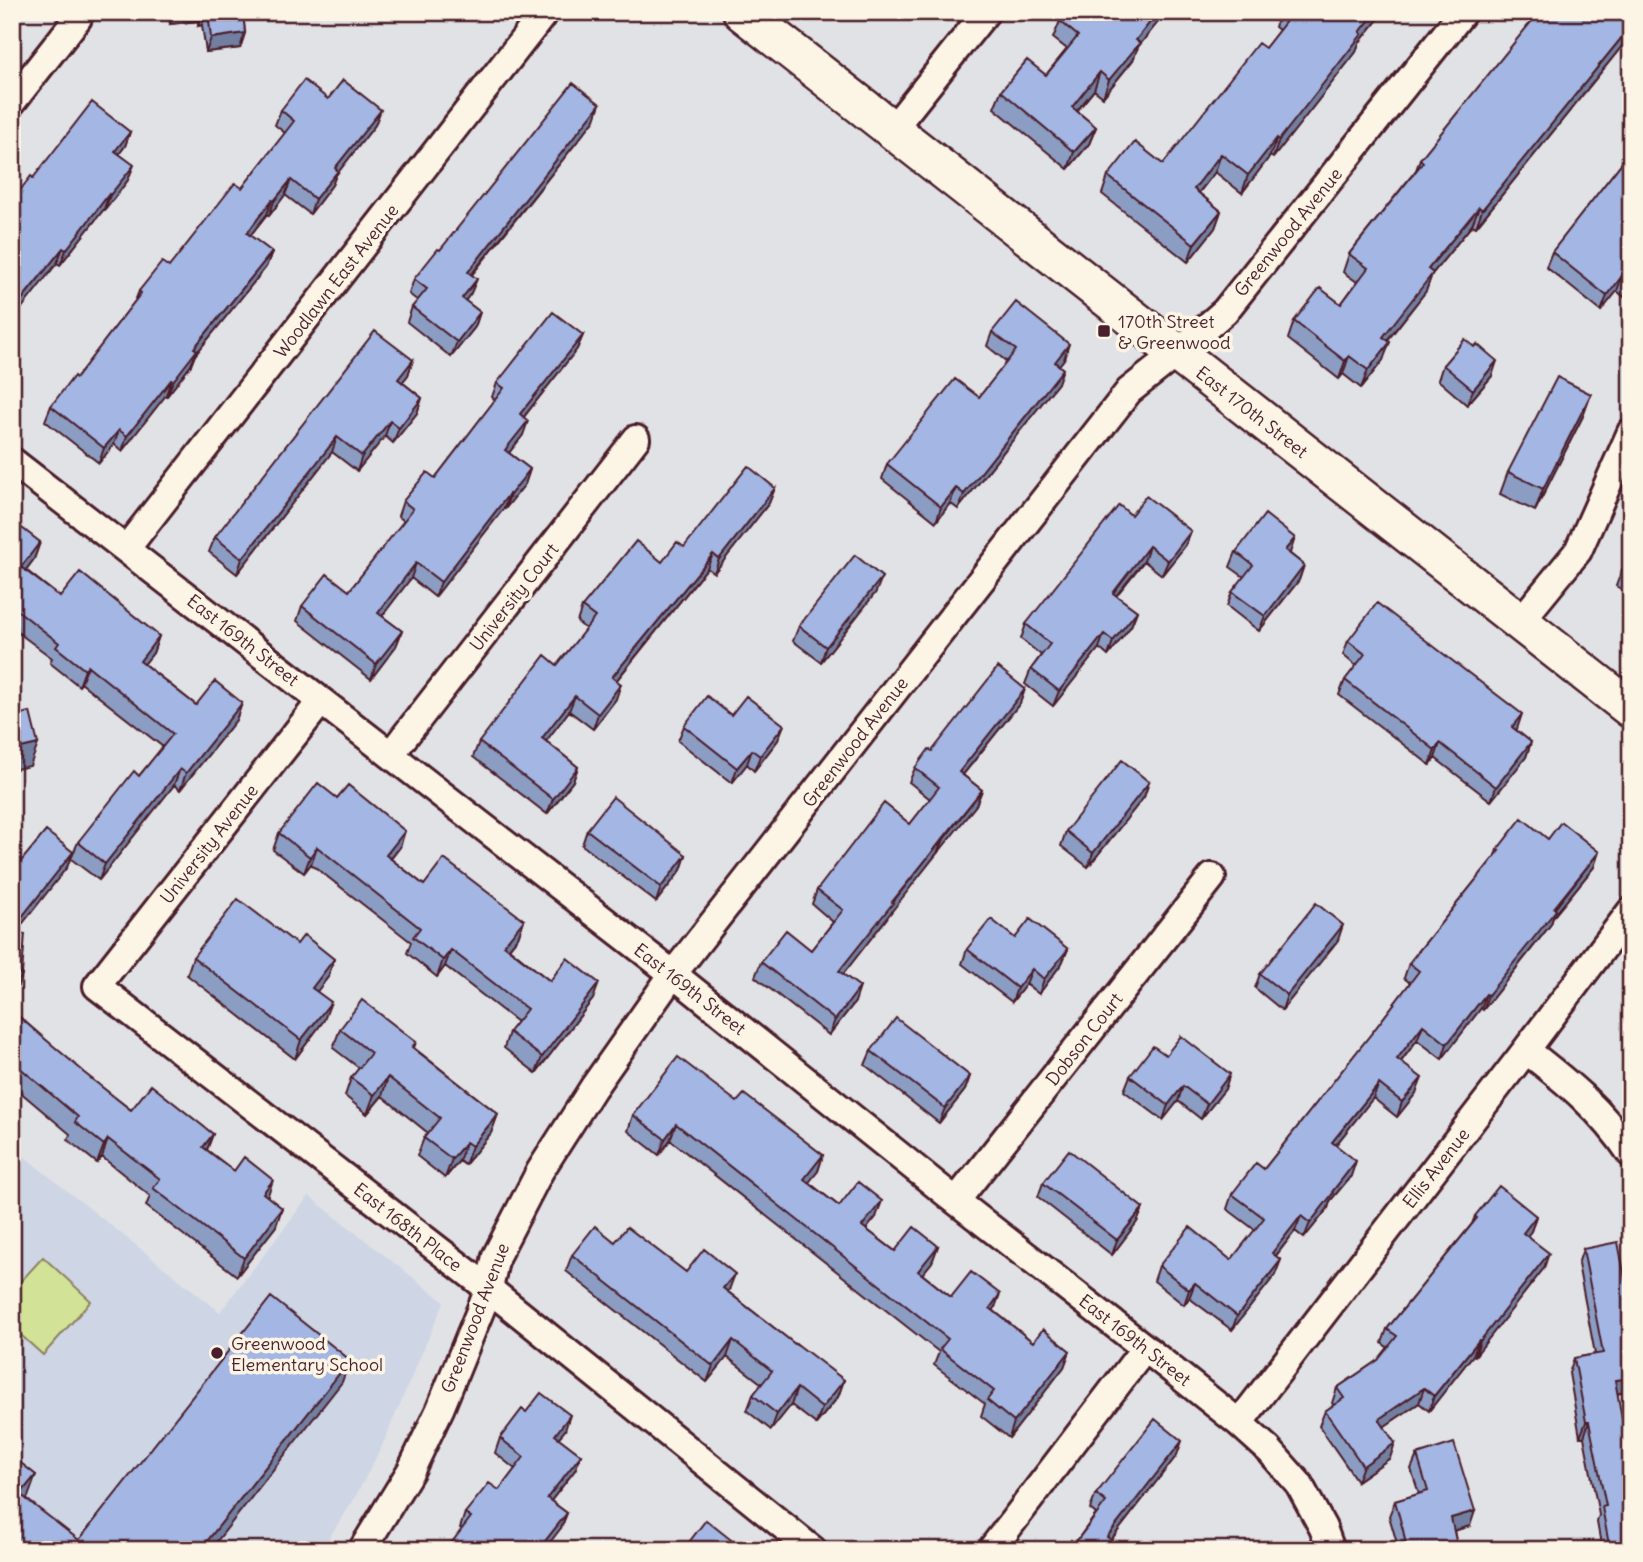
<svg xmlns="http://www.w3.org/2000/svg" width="1643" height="1562" font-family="Delius,sans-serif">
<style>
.built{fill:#ced5e5}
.green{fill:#d2e397;stroke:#8e8161;stroke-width:2}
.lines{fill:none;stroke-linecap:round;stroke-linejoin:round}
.street-casing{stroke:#4a1f2b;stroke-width:32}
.secondary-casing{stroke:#4a1f2b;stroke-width:42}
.street{stroke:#fcf5e5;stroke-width:26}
.secondary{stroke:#fcf5e5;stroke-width:37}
.wall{fill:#8c9dc4;stroke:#4a1f2b;stroke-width:2}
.shaded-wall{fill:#727fa0;stroke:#4a1f2b;stroke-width:2}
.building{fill:#a3b6e4;stroke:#4a1f2b;stroke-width:2}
.poi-dot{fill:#4a1f2b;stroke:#fcf5e5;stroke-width:2.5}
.labels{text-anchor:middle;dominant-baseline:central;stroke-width:7;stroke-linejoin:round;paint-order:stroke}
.street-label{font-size:18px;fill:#4a1f2b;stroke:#fcf5e5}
.poi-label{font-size:18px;fill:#4a1f2b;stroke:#fcf5e5;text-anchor:start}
</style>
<rect width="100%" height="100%" fill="#e1e2e5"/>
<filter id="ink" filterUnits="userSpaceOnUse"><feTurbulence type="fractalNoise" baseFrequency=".0143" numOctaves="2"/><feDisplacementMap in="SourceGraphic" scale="14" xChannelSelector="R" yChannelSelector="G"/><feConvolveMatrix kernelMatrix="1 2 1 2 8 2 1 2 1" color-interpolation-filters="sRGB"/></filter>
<g filter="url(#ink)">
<path class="built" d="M12 1147 220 1312 309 1196 444 1302 381 1448 353 1501 321 1550H12Z"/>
<path class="green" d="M43 1257 91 1301 43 1355 12 1327V1291Z"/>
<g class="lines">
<defs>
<path id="street" d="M12 102 78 18
M892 130 986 12
M12 461 673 974 956 1201 1145 1348 1239 1423 1269 1450 1299 1484 1323 1528 1331 1550
M126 549 545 12
M1520 622 1578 551 1631 432
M321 701 97 986 489 1289 813 1550
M391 754 636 439
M1526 1050C1567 1082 1602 1110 1631 1154
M956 1201 1212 877
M1239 1423 1526 1050 1631 911
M362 1550 411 1470 440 1409 489 1289 496 1256 540 1171 593 1088 673 974 1129 391 1177 353 1225 311 1463 12
M991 1550 1145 1348"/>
<path id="secondary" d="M742 12 1631 709"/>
</defs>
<use href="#street" class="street-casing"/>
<use href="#secondary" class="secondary-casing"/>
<use href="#street" class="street"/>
<use href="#secondary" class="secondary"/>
</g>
<path class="wall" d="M168 12H243L245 33 240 48 206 52 202 25 198 26V21L170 24Z
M1067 12H1166L1138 47 1133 60 1103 97 1094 90 1077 111 1096 127 1089 144 1068 169 994 108 1001 91 1046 75 1067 49 1053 38 1060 21Z
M1280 12H1384L1359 43 1356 52 1273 158 1270 156 1242 193 1215 172 1199 193 1221 211 1215 228 1188 262 1102 194 1108 176 1163 164 1265 48 1279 30 1275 27Z
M1631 12V35L1476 227 1472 225 1432 274 1426 291 1388 340 1383 360 1361 388 1343 374 1339 379 1288 339 1294 321 1341 304 1357 282 1343 272 1349 254 1416 170 1420 159Z
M328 99 375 125 336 175 332 185 310 214 285 195 269 216 267 214 250 236 272 252 266 267 195 355 191 365 167 396 166 395 122 451 114 444 99 463 45 421 51 406 76 378 135 301 139 291 169 267 242 188 285 133 275 125 281 110Z
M595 119 472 275 471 293 465 301 480 312 475 327 451 357 407 322 412 307 418 301 409 294 414 279 440 250Z
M130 132 125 146 119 154 128 180 105 210 104 209 60 265 57 263 13 319 12 201 33 178Z
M1631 151V289L1624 297 1617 291 1601 311 1546 267 1552 252Z
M992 332 1064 359 1059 365 1058 383 958 509 950 503 936 522 882 479 887 464 979 397 1007 362 987 346Z
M583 335 577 349 524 417 523 435 509 453 530 469 525 484 505 509 504 508 435 597 411 578 382 616 402 631 396 646 371 679 297 621 302 606 349 591 404 521 398 516 403 501 435 478 495 400 492 397 497 383Z
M413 360 408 375 402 382 422 398 417 413 393 443 385 436 357 471 332 452 237 574 209 552 215 537Z
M1443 365 1492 376 1467 405 1438 380Z
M1591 394 1583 416 1535 511 1500 494 1508 472Z
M775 488 769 503 714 573 707 568 616 681V699L593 729 569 711 546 741 578 767 573 781 547 814 473 757 479 742 557 665 586 629 577 622 582 607 662 562Z
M1131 515 1191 531 1185 546 1162 575 1144 561 1116 596 1137 611 1131 626 1108 656 1099 648 1053 706 1025 684 1031 669 1041 655 1021 639 1026 624Z
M12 530 40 542 34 559 26 570 60 597 159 636 153 653 144 664 196 705 242 703 236 720 180 790 174 785 99 880 71 859 78 842 139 776 163 747 81 683 79 686 50 663 52 658 12 628Z
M1236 552 1289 553 1304 565 1299 580 1259 631 1227 606 1232 592 1244 577 1230 567Z
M1631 554V595L1616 586 1622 570Z
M876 592 821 662 793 641 799 626Z
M1348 641 1516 730 1531 742 1526 757 1491 801 1435 758 1430 765 1339 695 1345 680 1356 666 1343 655Z
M1025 689 1020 703 963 775 982 790 976 805 889 913 887 918 843 974 855 1002 829 1035 755 977 761 962 811 950 833 922 812 904 817 890 910 824 930 799 909 782 915 768 932 751Z
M731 715 778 740 754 771 747 764 732 783 678 741 684 726Z
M1149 782 1144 797 1088 867 1061 846 1066 831Z
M587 830 686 855 681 870 656 902 582 845Z
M279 833 400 847 391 859 424 885 524 920 518 937 509 948 550 981 593 999 536 1073 504 1048 509 1032 517 1022 445 966 437 977 407 953 411 942 311 864 304 873 273 850Z
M1548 839 1594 867 1553 917 1551 924 1527 955 1483 1010 1481 1008 1442 1059 1417 1040 1401 1062 1416 1093 1397 1117 1373 1098 1336 1145 1351 1176 1330 1201 1328 1208 1304 1238 1295 1231 1276 1256 1275 1275 1232 1330 1189 1298 1184 1305 1154 1281 1159 1266 1231 1260 1255 1230 1227 1209 1232 1194 1264 1169 1375 1029 1410 983 1404 978 1409 963 1494 858 1497 850Z
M67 867 15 933 22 974 14 996H12V872Z
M1015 938 1068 949 1062 963 1039 994 1026 984 1012 1002 962 964 967 949Z
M1338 940 1282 1010 1255 988 1260 974Z
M297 944 334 959 328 977 317 991 324 1020 295 1059 187 975 193 957Z
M13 1011 83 1073 131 1110 213 1134 207 1150 267 1196 276 1226 237 1276 146 1206 150 1196 102 1157 97 1163 68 1140 70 1134 12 1085Z
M340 1029 416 1042 414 1048 498 1114 491 1133 465 1165 459 1161 445 1178 417 1156 424 1138 428 1133 382 1096 367 1114 345 1096 351 1078 359 1068 333 1048Z
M871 1051 970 1076 965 1090 939 1123 865 1065Z
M1166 1055 1225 1089 1201 1119 1178 1101 1163 1120 1124 1091 1130 1076Z
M737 1102 823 1155 818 1171 808 1182 839 1206 876 1217 866 1229 895 1251 938 1246 932 1262 922 1274 951 1297 994 1311 1033 1342 1070 1351 1064 1367 1009 1438 981 1416 985 1404 934 1365 939 1352 670 1140 659 1155 628 1131 633 1115Z
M1043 1183 1143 1208 1137 1222 1112 1255 1038 1197Z
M1475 1216H1536L1531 1231 1527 1236 1544 1268 1475 1356 1473 1355 1429 1411 1419 1403 1384 1426 1390 1458 1357 1481 1319 1426 1325 1411 1334 1405 1332 1403 1337 1388 1378 1360 1388 1348 1382 1343 1387 1329 1472 1224Z
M615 1242 729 1290 727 1291 796 1345 844 1380 838 1397 816 1424 791 1405 771 1430 747 1411 753 1395 762 1384 727 1357 707 1382 566 1271 572 1255Z
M1583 1249 1631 1308V1391L1617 1394 1631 1550H1602L1597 1522 1599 1515 1584 1437H1580L1569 1373 1574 1358 1595 1354 1578 1264Z
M526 1412 565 1430 558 1438 581 1455 575 1470 551 1501 567 1513 561 1528 462 1529 460 1528 465 1513 499 1490 515 1469 495 1453 500 1438Z
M1177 1455 1111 1540 1118 1545 1117 1550H1063L1075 1543 1096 1514 1090 1509 1096 1494Z
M1417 1455 1470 1526 1454 1531 1458 1550H1399L1389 1516 1395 1501 1419 1494 1411 1469Z"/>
<path class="shaded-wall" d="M174 12H201L198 21 170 24Z
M203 12H207L202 25 198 26Z
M1158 12H1166L1138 47 1133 60 1103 97 1109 80 1136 40Z
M1376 12H1384L1359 43 1356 52 1273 158 1279 140 1360 32Z
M1631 26V35L1476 227 1482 210Z
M245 33 240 48 206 52 211 38Z
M1100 72 1094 90 1066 124 1072 107Z
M600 104 595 119 462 286 468 272Z
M381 110 375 125 336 175 332 185 310 214 315 199 335 168Z
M1096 127 1089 144 1068 169 1074 152Z
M130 132 125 146 110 166 115 151Z
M1277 138 1270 156 1242 193 1248 175Z
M1221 154 1215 172 1187 207 1194 189Z
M134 165 128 180 105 210 110 195Z
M291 180 285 195 269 216 274 201Z
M109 194 104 209 60 265 66 250Z
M272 200 267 214 241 247 247 233Z
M1479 207 1472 225 1432 274 1426 291 1376 354 1383 337 1428 269Z
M1221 211 1215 228 1188 262 1194 244Z
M63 248 57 263 13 319 18 304Z
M272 252 266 267 195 355 191 365 167 396 173 381 194 348Z
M1622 276 1617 291 1601 311 1607 296Z
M477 279 471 293 456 313 462 298Z
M1631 281V289L1624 297 1629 282Z
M480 312 475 327 451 357 457 342Z
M583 335 577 349 514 429 520 414Z
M1390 342 1383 360 1361 388 1368 370Z
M1069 344 1064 359 1050 377 1055 362Z
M1349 356 1343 374 1339 379 1345 361Z
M413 360 408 375 393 394 398 379Z
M1497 361 1492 376 1467 405 1473 390Z
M1063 369 1058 383 958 509 964 494Z
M171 380 166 395 122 451 127 436Z
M1591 394 1583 416 1535 511 1543 489Z
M422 398 417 413 393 443 399 428Z
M390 421 385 436 357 471 362 456Z
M528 421 523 435 500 464 505 450Z
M119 430 114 444 99 463 104 448Z
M337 437 332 452 237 574 242 559Z
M530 469 525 484 505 509 510 495Z
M775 488 769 503 714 573 719 559Z
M956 488 950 503 936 522 941 507Z
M509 494 504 508 435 597 441 582Z
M1191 531 1185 546 1162 575 1168 561Z
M1295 538 1290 553 1280 565 1285 550Z
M40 542 34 559 15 584 21 567Z
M1149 546 1144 561 1107 607 1113 593Z
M713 554 707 568 607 692 612 677Z
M416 563 411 578 373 628 378 613Z
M1304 565 1299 580 1259 631 1265 616Z
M882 577 876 592 821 662 826 647Z
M1137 611 1131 626 1108 656 1113 641Z
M402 631 396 646 371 679 376 664Z
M1104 634 1099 648 1053 706 1059 691Z
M159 636 153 653 134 677 140 661Z
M88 666 81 683 79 686 85 670Z
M621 684 616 699 593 729 598 714Z
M1025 689 1020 703 953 787 959 772Z
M575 696 569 711 537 753 542 738Z
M242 703 236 720 180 790 186 773Z
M1522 714 1517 729 1507 742 1512 727Z
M784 725 778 740 754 771 760 756Z
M1531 742 1526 757 1491 801 1496 787Z
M1440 743 1435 758 1430 765 1435 750Z
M38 744 30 766 12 770V750Z
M752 750 747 764 732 783 737 768Z
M578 767 573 781 547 814 553 799Z
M180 769 174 785 99 880 105 864Z
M1149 782 1144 797 1088 867 1093 853Z
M982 790 976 805 938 853 944 839Z
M405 831 400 847 380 872 386 855Z
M943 838 937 853 834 986 839 971Z
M317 847 311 864 304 873 310 857Z
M73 852 67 867 12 937 17 923Z
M1599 852 1594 867 1553 917 1551 924 1483 1010 1488 995Z
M686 855 681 870 656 902 661 887Z
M524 920 518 937 498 961 504 945Z
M1343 925 1338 940 1282 1010 1287 995Z
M1068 949 1062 963 1039 994 1044 979Z
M451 950 445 966 437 977 443 960Z
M334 959 328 977 306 1006 312 988Z
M1032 969 1026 984 1012 1002 1017 988Z
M13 973 22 974 14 996H12Z
M599 983 593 999 536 1073 542 1057Z
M860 987 855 1002 829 1035 835 1020Z
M1486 994 1481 1008 1442 1059 1447 1044Z
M331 1002 324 1020 295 1059 301 1040Z
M1423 1025 1417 1040 1392 1073 1397 1059Z
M1230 1074 1225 1089 1201 1119 1207 1104Z
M970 1076 965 1090 939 1123 945 1108Z
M388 1077 382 1096 367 1114 374 1095Z
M1422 1078 1416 1093 1397 1117 1402 1102Z
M1379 1084 1373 1098 1326 1157 1332 1142Z
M1183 1086 1178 1101 1163 1120 1168 1105Z
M498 1114 491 1133 465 1165 472 1146Z
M676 1124 670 1140 659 1155 665 1139Z
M213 1134 206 1152 203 1147Z
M108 1139 102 1157 97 1163 104 1145Z
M466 1142 459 1161 445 1178 452 1159Z
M823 1155 818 1171 799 1195 804 1179Z
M1356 1161 1351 1176 1330 1201 1328 1208 1304 1238 1310 1223 1332 1192Z
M273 1180 267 1198 263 1193Z
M882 1201 876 1217 856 1242 862 1226Z
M282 1208 276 1226 237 1276 244 1258Z
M1143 1208 1137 1222 1112 1255 1117 1240Z
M1301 1216 1295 1231 1266 1268 1272 1253Z
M1536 1216 1531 1231 1518 1248 1523 1233Z
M938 1246 932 1262 912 1287 918 1271Z
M1549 1253 1544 1268 1475 1356 1480 1341Z
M1281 1260 1275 1275 1232 1330 1237 1316Z
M735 1274 729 1290 717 1304 723 1288Z
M1195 1283 1189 1298 1184 1305 1189 1290Z
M1000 1294 994 1310 984 1324 990 1308Z
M733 1340 727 1357 707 1382 713 1366Z
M1479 1340 1473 1355 1429 1411 1434 1396Z
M1070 1351 1064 1367 1009 1438 1014 1422Z
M350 1360 342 1382 210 1550H200Z
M1631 1378V1391L1609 1395 1615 1380Z
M844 1380 838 1397 816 1424 822 1408Z
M797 1388 791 1405 771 1430 777 1414Z
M1424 1388 1419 1403 1373 1434 1379 1419Z
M570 1415 565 1430 549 1450 555 1435Z
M1586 1422H1589L1584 1437H1580Z
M1182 1441 1177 1455 1103 1550 1107 1537Z
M1395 1443 1390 1458 1357 1481 1363 1466Z
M581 1455 575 1470 542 1512 547 1498Z
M36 1475 28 1497 12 1516 20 1494Z
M1475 1511 1470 1526 1446 1533 1451 1518Z
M567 1513 561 1528 544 1550H538Z"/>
<path class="building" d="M208 12H243L245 33 211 38Z
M1067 12H1158L1136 40 1140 43 1109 80 1100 72 1072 107 1096 127 1074 152 1001 91 1027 60 1046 75 1078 36 1060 21Z
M1286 12H1376L1360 32 1362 34 1279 140 1277 138 1248 175 1221 154 1194 189 1221 211 1194 244 1108 176 1135 142 1163 164 1258 43 1265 48 1290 16Z
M1539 12H1631V26L1482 210 1479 207 1428 269 1433 273 1383 337 1390 342 1368 370 1349 356 1345 361 1294 321 1320 288 1341 304 1368 268 1349 254 1423 162 1420 159Z
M304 80 328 99 343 80 381 110 335 168 338 171 315 199 291 180 274 201 272 200 247 233 272 252 194 348 197 350 173 381 171 380 127 436 119 430 104 448 51 406 74 376 76 378 141 293 139 291 162 262 169 267 235 183 242 188 294 121 281 110Z
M573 83 600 104 468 272 477 279 462 298 480 312 457 342 412 307 427 289 414 279 438 249 440 250Z
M92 102 130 132 115 151 134 165 110 195 109 194 66 250 63 248 18 304 12 300V201L31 176 33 178Z
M1631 151V281L1629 282 1622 276 1607 296 1552 252Z
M1016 302 1069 344 1055 362 1063 369 964 494 956 488 941 507 887 464 955 379 979 397 1016 350 992 332Z
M553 312 583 335 520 414 528 421 505 450 530 469 510 495 509 494 441 582 416 563 378 613 402 631 376 664 302 606 327 574 349 591 413 509 403 501 427 472 435 478 504 388 497 383Z
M375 331 413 360 398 379 422 398 399 428 390 421 362 456 337 437 242 559 215 537Z
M1465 339 1474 347 1477 344 1497 361 1473 390 1443 365Z
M1557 377 1591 394 1543 489 1508 472Z
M748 466 775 488 719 559 713 554 612 677 621 684 598 714 575 696 542 738 578 767 553 799 479 742 545 655 557 665 595 617 582 607 636 541 662 562 677 542 684 547Z
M1146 496 1191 531 1168 561 1149 546 1113 593 1137 611 1113 641 1104 634 1059 691 1031 669 1050 644 1026 624 1119 505 1131 515Z
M1265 514 1295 538 1285 550 1304 565 1265 616 1232 592 1253 565 1236 552Z
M18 525 40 542 21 567 60 597 80 572 159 636 140 661 196 705 215 681 242 703 186 773 180 769 105 864 78 842 134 771 139 776 173 734 88 666 85 670 56 647 59 643 12 606V530H13Z
M1631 554V575L1622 570Z
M855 555 882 577 826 647 799 626Z
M1377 603 1522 714 1512 727 1531 742 1496 787 1440 743 1435 750 1345 680 1365 654 1348 641Z
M998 667 1025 689 959 772 982 790 892 902 893 903 839 971 860 987 835 1020 761 962 786 930 811 950 843 910 817 890 884 803 910 824 939 787 915 768 929 749 932 751Z
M707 696 731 715 746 696 784 725 760 756 752 750 737 768 684 726Z
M30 712 38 744 12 750V716Z
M1122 760 1149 782 1093 853 1066 831Z
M318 783 337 798 348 785 405 831 386 855 424 885 444 859 524 920 504 945 550 981 567 958 599 983 542 1057 509 1032 527 1009 451 950 443 960 413 937 420 928 317 847 310 857 279 833Z
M613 797 686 855 661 887 587 830Z
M1522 818 1548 839 1561 822 1599 852 1554 908 1556 910 1488 995 1486 994 1447 1044 1423 1025 1397 1059 1422 1078 1402 1102 1379 1084 1332 1142 1356 1161 1332 1192 1333 1193 1310 1223 1301 1216 1272 1253 1281 1260 1237 1316 1195 1283 1189 1290 1159 1266 1190 1227 1231 1260 1264 1218 1232 1194 1256 1163 1264 1169 1375 1029 1419 971 1409 963 1499 851 1497 850Z
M46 831 73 852 17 923 12 919V872Z
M238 899 297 944 304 935 334 959 312 988 331 1002 301 1040 193 957Z
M1316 903 1343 925 1287 995 1260 974Z
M991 919 1015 938 1030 919 1068 949 1044 979 1032 969 1017 988 967 949Z
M12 933 25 934 22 974 13 973 12 982Z
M362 1000 416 1042 412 1047 498 1114 472 1146 466 1142 452 1159 424 1138 440 1118 388 1077 374 1095 351 1078 371 1053 340 1029Z
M12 1011 83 1071V1072L131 1110 151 1085 213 1134 203 1147 234 1171 244 1157 273 1180 263 1193 282 1208 244 1258 153 1188 160 1179 108 1139 104 1145 75 1122 78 1117 12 1061Z
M896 1018 970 1076 945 1108 871 1051Z
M1181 1036 1230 1074 1207 1104 1183 1086 1168 1105 1130 1076 1153 1046 1166 1055Z
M678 1057 737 1102 744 1094 823 1155 804 1179 839 1206 858 1182 882 1201 862 1226 895 1251 914 1227 938 1246 918 1271 951 1297 971 1272 1000 1294 990 1308 1033 1342 1043 1329 1070 1351 1014 1422 987 1400 994 1391 940 1349 948 1339 676 1124 665 1139 633 1115Z
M1069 1150 1143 1208 1117 1240 1043 1183Z
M1499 1186 1536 1216 1523 1233 1549 1253 1480 1341 1479 1340 1434 1396 1424 1388 1379 1419 1395 1443 1363 1466 1325 1411 1344 1398 1337 1388 1378 1360 1397 1336 1387 1329 1477 1218 1475 1216Z
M595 1226 615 1242 627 1227 686 1272 704 1249 735 1274 723 1288 796 1345 797 1344 844 1380 822 1408 797 1388 777 1414 753 1395 772 1371 733 1340 713 1366 572 1255Z
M1618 1242 1631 1308V1378L1615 1380 1623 1424H1626L1631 1447V1550H1610L1602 1507 1606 1506 1589 1422H1586L1574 1358 1603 1353 1583 1249Z
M271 1297 350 1360 200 1550H12V1456L36 1475 20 1494 79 1540Z
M541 1393 570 1415 555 1435 581 1455 547 1498 567 1513 538 1550H446L471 1517 465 1513 489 1483 499 1490 524 1457 500 1438 522 1409 526 1412Z
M1155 1419 1182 1441 1107 1537 1118 1545 1115 1550H1063L1071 1540 1075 1543 1106 1502 1096 1494Z
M1454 1443 1475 1511 1451 1518 1458 1550H1407L1403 1530 1395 1501 1428 1491 1417 1455Z
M706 1520 735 1543 732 1546 736 1550H683Z"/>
</g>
<g class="poi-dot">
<rect x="1097" y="324" width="14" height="14" rx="3.5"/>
<circle cx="217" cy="1353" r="7"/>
</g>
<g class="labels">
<g class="street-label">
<text transform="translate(1288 232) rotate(-51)">Greenwood Avenue</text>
<text transform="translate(336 281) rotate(-52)">Woodlawn East Avenue</text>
<text transform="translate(1252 412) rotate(38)">East 170th Street</text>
<text transform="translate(514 597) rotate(-52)">University Court</text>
<text transform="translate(243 640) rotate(38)">East 169th Street</text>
<text transform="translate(855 742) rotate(-52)">Greenwood Avenue</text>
<text transform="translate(209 844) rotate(-52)">University Avenue</text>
<text transform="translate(690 989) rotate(38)">East 169th Street</text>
<text transform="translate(1084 1039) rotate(-52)">Dobson Court</text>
<text transform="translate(1436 1168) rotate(-52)">Ellis Avenue</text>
<text transform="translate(408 1227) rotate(38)">East 168th Place</text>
<text transform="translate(475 1318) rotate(-69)">Greenwood Avenue</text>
<text transform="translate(1135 1340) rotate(38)">East 169th Street</text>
</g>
<g class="poi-label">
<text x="1118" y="321">170th Street<tspan x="1118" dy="21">&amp; Greenwood</tspan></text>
<text x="231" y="1343">Greenwood<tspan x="231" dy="21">Elementary School</tspan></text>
</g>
</g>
<rect width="1643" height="1562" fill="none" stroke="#fcf5e5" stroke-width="42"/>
<rect x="21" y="21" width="1601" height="1520" fill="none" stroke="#4a1f2b" stroke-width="2.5" filter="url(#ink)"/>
</svg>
